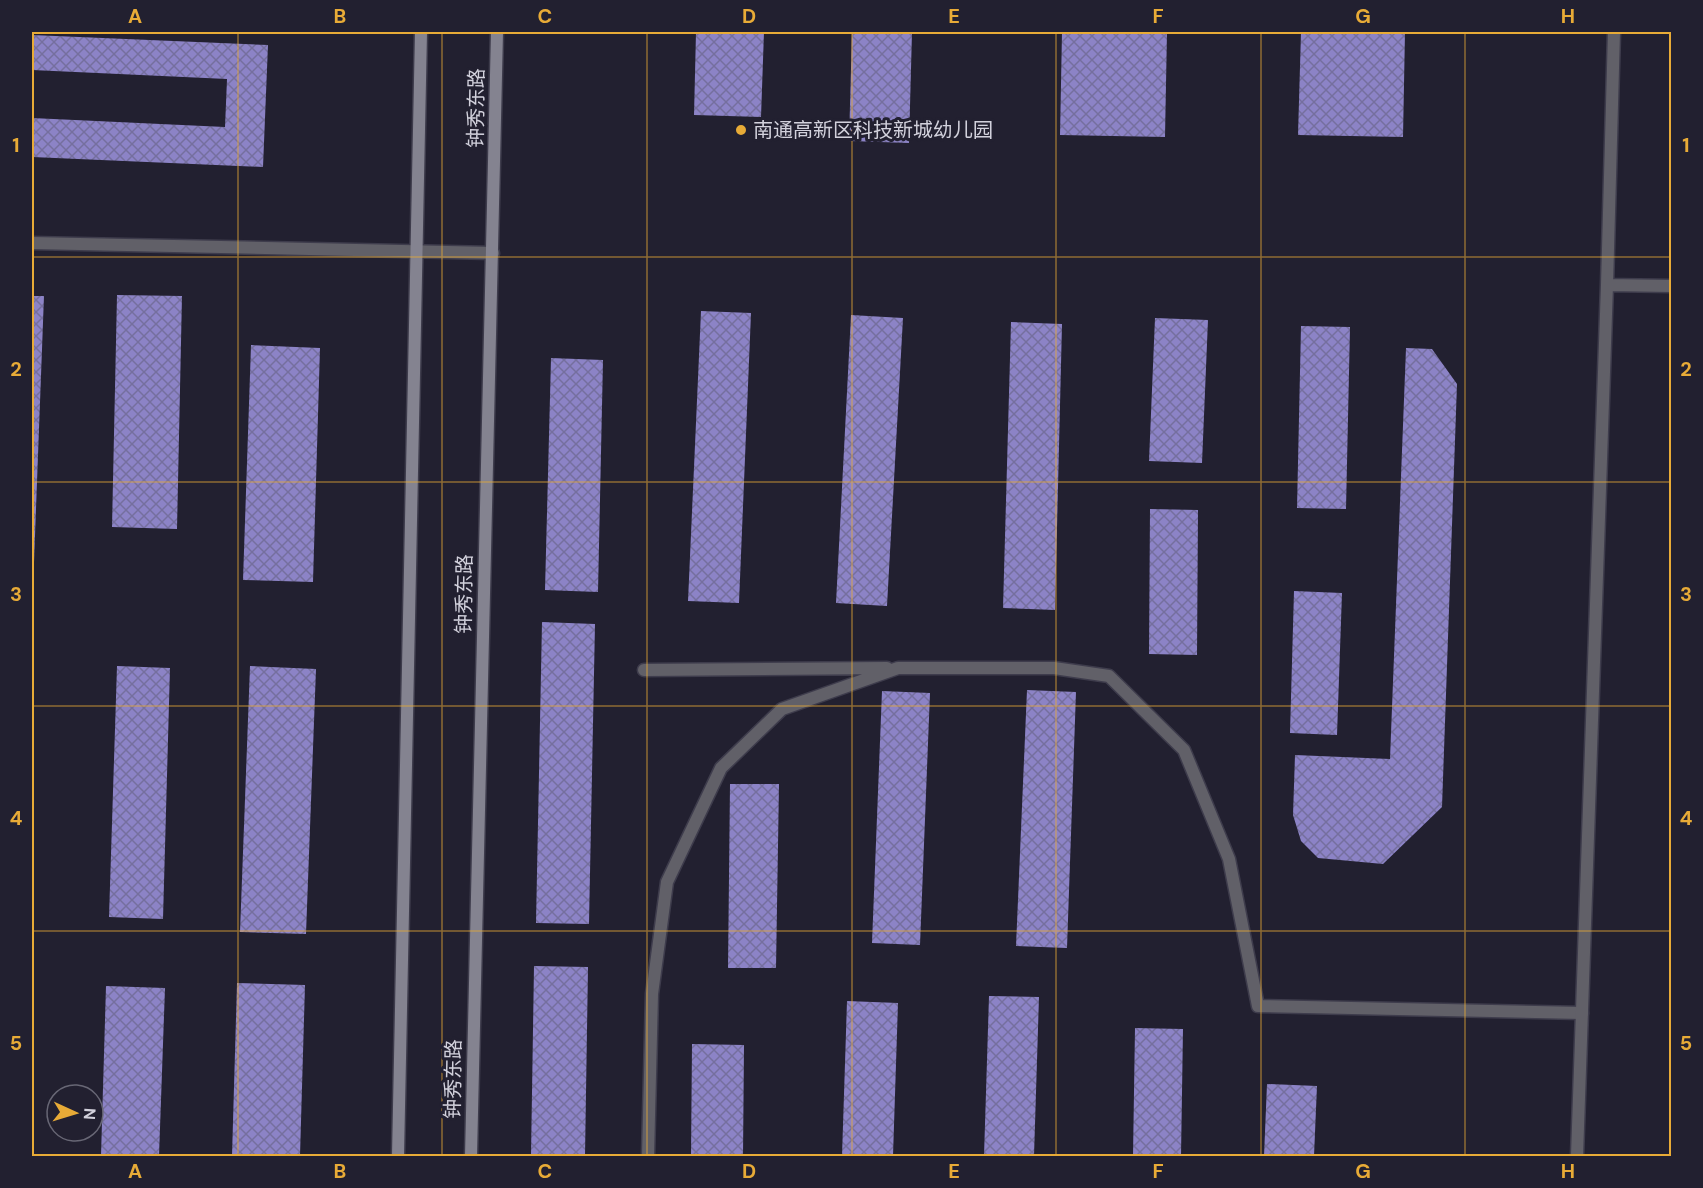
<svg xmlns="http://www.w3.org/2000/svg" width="1703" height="1188" font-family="'DM Sans','Noto Sans SC',sans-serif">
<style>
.building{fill:url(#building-cross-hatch)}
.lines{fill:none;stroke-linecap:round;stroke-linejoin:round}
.service-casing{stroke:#3e3c4c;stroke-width:15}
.tertiary-casing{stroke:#3e3c4c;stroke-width:15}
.secondary-casing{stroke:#3e3c4c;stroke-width:15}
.service{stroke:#616068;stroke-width:12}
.tertiary{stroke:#616068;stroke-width:12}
.secondary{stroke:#848390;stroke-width:12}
.grid{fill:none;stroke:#e8ab37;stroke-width:1.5;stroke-opacity:0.55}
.poi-dot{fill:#e8ab37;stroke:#222030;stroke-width:2}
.labels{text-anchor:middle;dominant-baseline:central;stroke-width:6;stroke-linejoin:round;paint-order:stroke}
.street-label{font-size:20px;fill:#d2d1dc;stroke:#222030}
.poi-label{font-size:20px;fill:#d2d1dc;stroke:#222030;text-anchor:start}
.neatline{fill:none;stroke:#e8ab37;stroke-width:2}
.grid-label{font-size:20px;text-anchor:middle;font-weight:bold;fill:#e8ab37}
</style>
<defs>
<pattern id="building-cross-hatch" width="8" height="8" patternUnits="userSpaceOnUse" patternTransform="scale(1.5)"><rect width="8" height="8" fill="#8c83c6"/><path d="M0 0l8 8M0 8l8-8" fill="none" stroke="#756f9e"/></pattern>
</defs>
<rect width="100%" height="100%" fill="#222030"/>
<path class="building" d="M696 32H764L761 117 694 115Z
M852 32H912L909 143 849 141Z
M1062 32H1167L1165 137 1060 135Z
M1301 32H1405L1403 137 1298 135Z
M32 35 268 45 263 167 32 157V118L225 127 227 79 32 70Z
M117 295 182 296 177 529 112 527Z
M32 296H44L33 589H32Z
M701 311 751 313 739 603 688 601Z
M851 315 903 318 887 606 836 603Z
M1155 318 1208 320 1202 463 1149 461Z
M1011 322 1062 324 1055 610 1003 608Z
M1301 326 1350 327 1346 509 1297 508Z
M251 345 320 348 313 582 243 580Z
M1406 348 1432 349 1457 384 1442 807 1383 864 1318 858 1301 841 1293 815 1295 755 1390 759Z
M551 358 603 360 598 592 545 590Z
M1150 509 1198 510 1197 655 1149 654Z
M1294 591 1342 593 1337 735 1290 733Z
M542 622 595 624 589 924 536 923Z
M117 666 170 668 163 919 109 917Z
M250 666 316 669 306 934 240 932Z
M1027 690 1076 692 1067 948 1016 946Z
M882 691 930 693 920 945 872 943Z
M730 784H779L776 968H728Z
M534 966 588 967 585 1156H531Z
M237 983 305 985 300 1156H232Z
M106 986 165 988 159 1156H101Z
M989 996 1039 997 1034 1156H984Z
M847 1001 898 1003 893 1156H842Z
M1135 1028 1183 1029 1181 1156H1133Z
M692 1044 744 1045 743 1156H691Z
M1267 1084 1317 1086 1314 1156H1264Z"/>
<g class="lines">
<defs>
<path id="service" d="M644 670 887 668
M648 1156 652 994 667 882 721 768 782 709 898 668H1054L1109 676 1184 750 1229 859 1258 1006 1582 1013"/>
<path id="tertiary" d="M1614 32 1607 285 1672 286
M32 243 493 253
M1577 1156 1607 285"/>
<path id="secondary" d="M398 1156 421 32
M471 1156 497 32"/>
</defs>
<use href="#service" class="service-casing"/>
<use href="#tertiary" class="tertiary-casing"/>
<use href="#secondary" class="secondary-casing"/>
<use href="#service" class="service"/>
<use href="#tertiary" class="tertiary"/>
<use href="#secondary" class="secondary"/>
</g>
<path class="grid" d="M238 32V1156M442 32V1156M647 32V1156M852 32V1156M1056 32V1156M1261 32V1156M1465 32V1156M32 257H1672M32 482H1672M32 706H1672M32 931H1672"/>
<circle class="poi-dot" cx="741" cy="130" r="6"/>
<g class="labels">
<g class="street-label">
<text transform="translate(476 108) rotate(-89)">钟秀东路</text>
<text transform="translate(464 594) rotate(-89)">钟秀东路</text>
<text transform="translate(453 1079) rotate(-89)">钟秀东路</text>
</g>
<g class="poi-label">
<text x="753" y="130">南通高新区科技新城幼儿园</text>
</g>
</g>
<rect width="1703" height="1188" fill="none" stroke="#222030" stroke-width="66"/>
<g transform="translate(75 1113) rotate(94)"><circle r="28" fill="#222030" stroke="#686775" stroke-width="1.5"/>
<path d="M0-4.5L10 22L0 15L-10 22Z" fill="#e8ab37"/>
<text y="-9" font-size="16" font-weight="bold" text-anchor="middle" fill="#d2d1dc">N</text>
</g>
<rect x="33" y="33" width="1637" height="1122" class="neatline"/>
<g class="grid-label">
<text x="135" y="23">A</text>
<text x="340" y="23">B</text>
<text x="545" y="23">C</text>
<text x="749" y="23">D</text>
<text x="954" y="23">E</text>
<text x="1158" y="23">F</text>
<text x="1363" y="23">G</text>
<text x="1568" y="23">H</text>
<text x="16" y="152">1</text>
<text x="1686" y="152">1</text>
<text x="16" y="376">2</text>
<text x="1686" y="376">2</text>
<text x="16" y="601">3</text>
<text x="1686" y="601">3</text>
<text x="16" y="825">4</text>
<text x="1686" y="825">4</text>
<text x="16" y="1050">5</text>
<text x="1686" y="1050">5</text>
<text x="135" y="1178">A</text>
<text x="340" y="1178">B</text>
<text x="545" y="1178">C</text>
<text x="749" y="1178">D</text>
<text x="954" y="1178">E</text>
<text x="1158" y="1178">F</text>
<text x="1363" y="1178">G</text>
<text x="1568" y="1178">H</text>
</g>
</svg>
